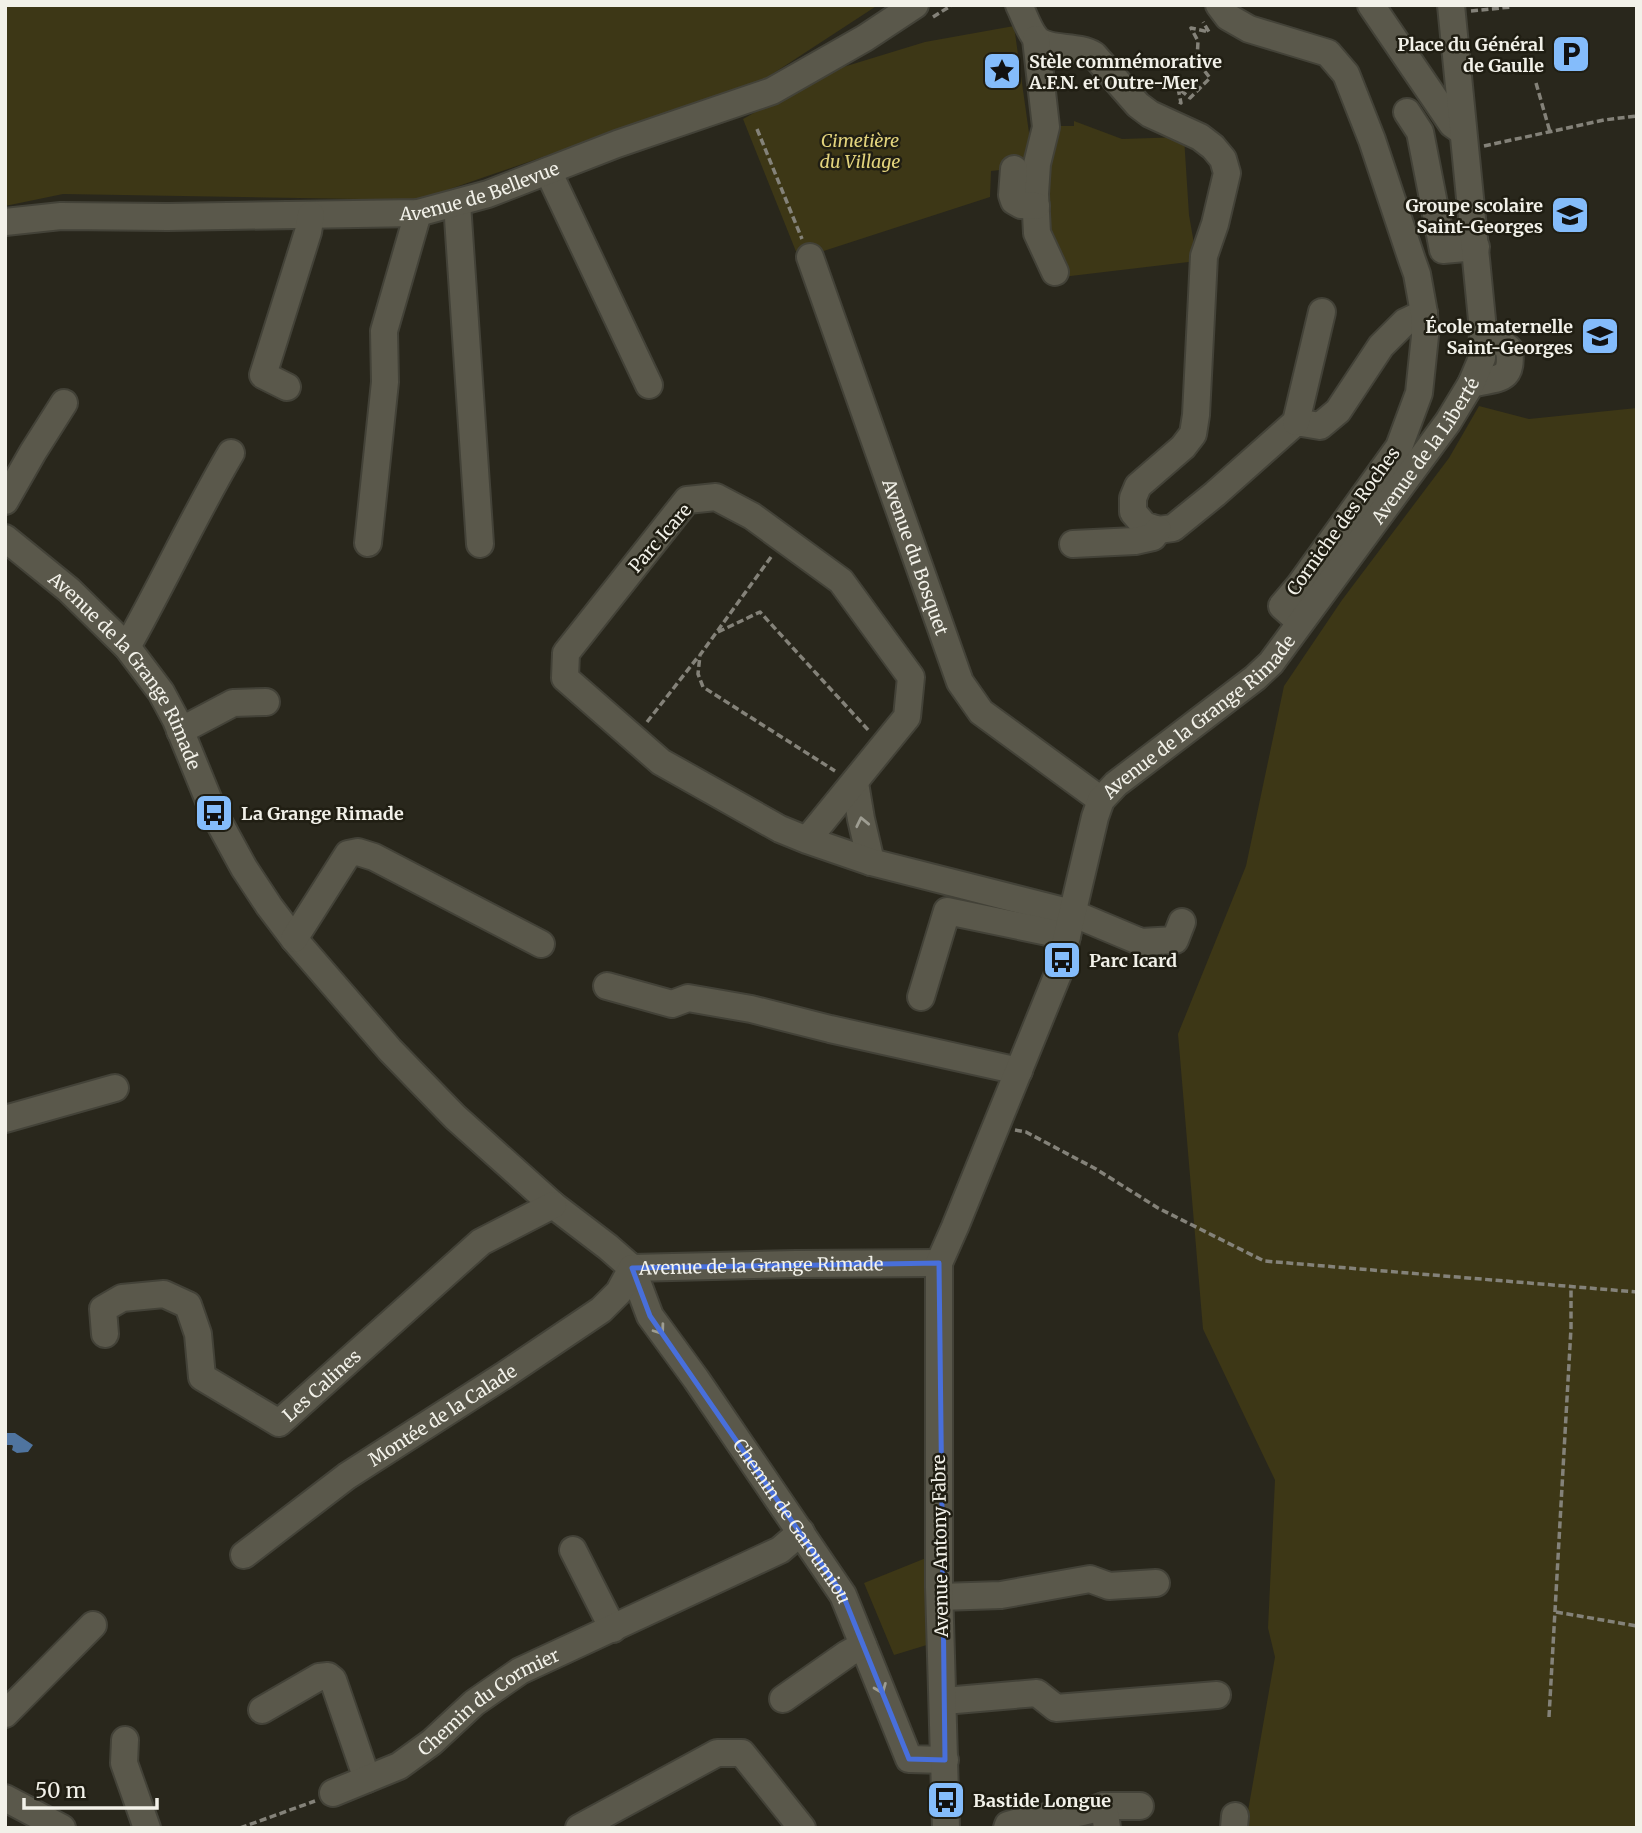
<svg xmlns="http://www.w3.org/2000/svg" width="1642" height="1833" font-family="Merriweather,serif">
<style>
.green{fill:#3d3716}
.water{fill:#4f749f}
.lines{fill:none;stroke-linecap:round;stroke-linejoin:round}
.minor-casing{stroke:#434238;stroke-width:30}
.path{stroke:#848279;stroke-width:3.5;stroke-dasharray:7 3.5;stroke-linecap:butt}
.minor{stroke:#5a584b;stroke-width:26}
.oneway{stroke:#9e9d92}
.marked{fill:none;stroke:#486fdb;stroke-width:5;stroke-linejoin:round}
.labels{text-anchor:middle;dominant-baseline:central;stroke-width:5;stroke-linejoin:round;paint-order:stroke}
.poi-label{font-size:18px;font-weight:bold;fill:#f2f1e9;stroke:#201e13;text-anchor:start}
.park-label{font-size:18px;font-style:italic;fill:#e2d37c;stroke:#201e13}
.street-label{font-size:18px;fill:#f2f1e9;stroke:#201e13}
</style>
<rect width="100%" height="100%" fill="#29271c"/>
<path class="green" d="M5 5H878L760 82 418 200 63 194 5 206Z
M1014 26 1029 133 1028 167 991 171 990 197 799 259 743 119 827 72 925 42Z
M1074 121 1122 139 1184 137 1189 215 1197 261 1062 277 1043 239 1041 163 1058 126H1074Z
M1479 406 1529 419 1637 408V1828H1245L1275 1657 1268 1628 1275 1480 1203 1329 1178 1034 1246 866 1284 686 1342 600 1449 458Z
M926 1558 930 1644 894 1655 864 1583Z"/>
<path class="water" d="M5 1433H15L33 1445 28 1452 17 1453 12 1450 13 1446 12 1445H5Z"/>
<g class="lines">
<defs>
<g id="minor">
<path d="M1019 5C1024 15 1028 28 1035 37 1046 52 1077 44 1094 55L1138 105 1150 114 1200 137 1213 147 1223 159 1227 173 1215 224 1204 256 1196 415 1193 434 1183 447 1138 486 1133 498V512L1144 525 1158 530 1173 528 1215 494 1296 422 1320 426 1338 411 1381 346 1405 322 1424 313"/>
<path d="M1219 5 1228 17 1249 29 1328 53 1346 74 1372 140 1412 260 1417 274 1424 313 1425 336 1419 393 1399 447 1299 586 1282 606 1300 622"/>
<path d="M1371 5 1452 124 1462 131"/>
<path d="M1036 39 1046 127 1037 164 1035 194 1037 233 1055 272"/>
<path d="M1407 112 1420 132 1443 250 1476 247"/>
<path d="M1014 169 1012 195 1014 201 1021 205 1036 206"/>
<path d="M548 171 649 385"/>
<path d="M457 203 480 544"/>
<path id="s1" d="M5 222 61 216 168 217 418 213 488 194 617 144 772 91 865 38 915 5"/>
<path id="s2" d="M810 257 960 682 981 712 1101 800"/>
<path d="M1471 384C1497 377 1514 383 1509 349L1500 341 1483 330"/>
<path d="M287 387 263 375 308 232 311 215"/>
<path d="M1296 422 1322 312"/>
<path d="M5 501 33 452 64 403"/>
<path id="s3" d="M5 538 69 590 127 647 161 692 176 720 214 813 244 868 269 906 294 939 390 1050 455 1117 553 1205 608 1247 632 1268 796 1264 939 1263"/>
<path d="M368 543 385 382 384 331 418 213"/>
<path d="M1073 544 1135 541 1153 537 1158 530"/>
<path d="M127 647C163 583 194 516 231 453"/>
<path d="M180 731 233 703 266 702"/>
<path d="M855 783 861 819 871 862"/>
<path d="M807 840 907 717 911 677 841 581 752 516 716 497 687 500 566 653 565 678 661 762 780 829 807 840 871 862 1072 913 1141 942 1175 940 1182 922"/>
<path d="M294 939 348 854 358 852 374 857 541 944"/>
<path d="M607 986 672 1004 688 998 751 1009 830 1029 1019 1071"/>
<path d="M921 997 947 911 1067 936"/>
<path d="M5 1119 115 1088"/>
<path id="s4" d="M632 1268 650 1316 696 1379 843 1595 909 1759 945 1760"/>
<path id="s5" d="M105 1334 103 1309 122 1298 164 1294 188 1305 198 1334 202 1377 279 1423 481 1242 553 1205"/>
<path d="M573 1550 613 1629"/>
<path id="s6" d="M244 1555 347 1476 503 1376 601 1310 619 1292 632 1268"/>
<path d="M940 1597 1001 1595 1090 1579 1109 1586 1156 1583"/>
<path d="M783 1699 847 1654 863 1645"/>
<path d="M944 1701 1037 1693 1056 1708 1217 1695"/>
<path d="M262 1710 319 1677 328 1676 333 1680 367 1779"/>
<path d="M5 1714 93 1625"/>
<path d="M125 1740 124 1763 147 1828"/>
<path id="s7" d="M333 1793 399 1766 432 1742 474 1703 520 1671 780 1550 801 1532"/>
<path d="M5 1798 62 1828"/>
<path d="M1104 1806H1140"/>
<path d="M579 1828 717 1753H742L802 1828"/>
<path id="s8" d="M946 1828 939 1587V1263L955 1227 1058 974 1095 817 1101 800 1116 784 1255 678 1271 663 1448 422 1471 384 1482 358 1483 330 1451 5"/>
<path d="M1007 1828 1008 1825C1039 1814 1073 1818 1104 1806L1107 1828"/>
<path d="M1234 1828 1235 1816"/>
</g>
</defs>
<use href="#minor" class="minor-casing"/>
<path class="path" d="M1471 11 1511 7
M933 17 952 5
M1536 83 1550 132
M1179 102 1181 103 1178 88 1190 98 1210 78 1197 61 1198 41 1191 28 1209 32 1203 22
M757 129 802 239
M1484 146 1604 120 1637 116
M771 557 700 655 698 674 703 687 835 771
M718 632 760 612 870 732
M647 722 698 657
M1015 1130 1026 1132 1096 1169 1158 1208 1264 1261 1637 1292
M1556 1612 1637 1626
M1549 1717 1571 1328V1286
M240 1828 315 1801"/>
<use href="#minor" class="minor"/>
</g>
<defs><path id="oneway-chevron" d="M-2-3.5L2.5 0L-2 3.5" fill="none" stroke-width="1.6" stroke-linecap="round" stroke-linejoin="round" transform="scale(1.75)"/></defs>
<g class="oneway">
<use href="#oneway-chevron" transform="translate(862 822) rotate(-102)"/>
<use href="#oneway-chevron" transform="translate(660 1330) rotate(54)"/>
<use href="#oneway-chevron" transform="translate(881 1689) rotate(68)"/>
</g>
<path class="marked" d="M939 1263 945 1760 909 1759 843 1595 650 1316 632 1268Z"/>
<defs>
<symbol id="parking-square" viewBox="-11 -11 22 22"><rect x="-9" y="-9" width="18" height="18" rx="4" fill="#84bcfb" stroke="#201e13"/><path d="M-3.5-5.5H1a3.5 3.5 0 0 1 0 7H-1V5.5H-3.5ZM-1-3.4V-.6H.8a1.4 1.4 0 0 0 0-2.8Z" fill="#111"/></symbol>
<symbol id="sight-square" viewBox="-11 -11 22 22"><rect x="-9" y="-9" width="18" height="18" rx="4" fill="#84bcfb" stroke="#201e13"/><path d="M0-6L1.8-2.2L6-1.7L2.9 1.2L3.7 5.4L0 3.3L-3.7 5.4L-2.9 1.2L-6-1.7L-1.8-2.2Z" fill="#111"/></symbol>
<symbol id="school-square" viewBox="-11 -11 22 22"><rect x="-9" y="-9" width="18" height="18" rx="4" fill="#84bcfb" stroke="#201e13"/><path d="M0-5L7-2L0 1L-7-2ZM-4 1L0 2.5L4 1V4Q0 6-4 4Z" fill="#111"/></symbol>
<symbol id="bus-square" viewBox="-11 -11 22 22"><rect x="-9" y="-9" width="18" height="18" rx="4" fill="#84bcfb" stroke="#201e13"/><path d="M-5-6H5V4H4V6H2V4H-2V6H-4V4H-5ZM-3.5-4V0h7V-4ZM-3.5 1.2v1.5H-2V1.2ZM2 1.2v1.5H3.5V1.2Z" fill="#111"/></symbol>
</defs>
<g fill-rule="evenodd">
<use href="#parking-square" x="1549" y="32" width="44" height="44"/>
<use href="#sight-square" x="980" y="49" width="44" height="44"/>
<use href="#school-square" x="1548" y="193" width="44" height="44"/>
<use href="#school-square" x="1578" y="314" width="44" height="44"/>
<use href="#bus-square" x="192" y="791" width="44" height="44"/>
<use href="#bus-square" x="1040" y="938" width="44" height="44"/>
<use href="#bus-square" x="924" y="1778" width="44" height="44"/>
</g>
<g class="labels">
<g class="poi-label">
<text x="1544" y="44" text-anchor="end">Place du Général<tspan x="1544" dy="21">de Gaulle</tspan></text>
<text x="1029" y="61">Stèle commémorative<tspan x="1029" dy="21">A.F.N. et Outre-Mer</tspan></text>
<text x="1543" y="205" text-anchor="end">Groupe scolaire<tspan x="1543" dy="21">Saint-Georges</tspan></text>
<text x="1573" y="326" text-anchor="end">École maternelle<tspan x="1573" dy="21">Saint-Georges</tspan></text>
<text x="241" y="813">La Grange Rimade</text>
<text x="1089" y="960">Parc Icard</text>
<text x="973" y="1800">Bastide Longue</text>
</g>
<g class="park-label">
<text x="860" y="140">Cimetière<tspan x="860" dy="21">du Village</tspan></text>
</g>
<g class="street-label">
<text stroke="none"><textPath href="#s1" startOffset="478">Avenue de Bellevue</textPath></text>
<text stroke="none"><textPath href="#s8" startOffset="1538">Avenue de la Liberté</textPath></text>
<text transform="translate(1343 521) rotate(-54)">Corniche des Roches</text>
<text transform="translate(660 538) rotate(-49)">Parc Icare</text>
<text stroke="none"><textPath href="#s2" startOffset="318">Avenue du Bosquet</textPath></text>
<text stroke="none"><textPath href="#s3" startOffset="182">Avenue de la Grange Rimade</textPath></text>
<text stroke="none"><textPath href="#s8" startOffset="1186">Avenue de la Grange Rimade</textPath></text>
<text stroke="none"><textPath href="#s3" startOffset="1104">Avenue de la Grange Rimade</textPath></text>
<text stroke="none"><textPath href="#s5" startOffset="336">Les Calines</textPath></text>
<text stroke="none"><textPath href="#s6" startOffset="243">Montée de la Calade</textPath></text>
<text stroke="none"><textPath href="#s4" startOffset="301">Chemin de Garoumiou</textPath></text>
<text transform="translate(940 1546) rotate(-91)">Avenue Antony Fabre</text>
<text stroke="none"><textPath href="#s7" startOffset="182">Chemin du Cormier</textPath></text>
</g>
</g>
<rect width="1642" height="1833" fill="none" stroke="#f2f1e9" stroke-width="14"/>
<path d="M24 1798v10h133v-10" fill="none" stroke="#f2f1e9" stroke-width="3.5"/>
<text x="35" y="1798" font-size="21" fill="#f2f1e9" stroke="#201e13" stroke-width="5" paint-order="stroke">50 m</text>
</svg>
